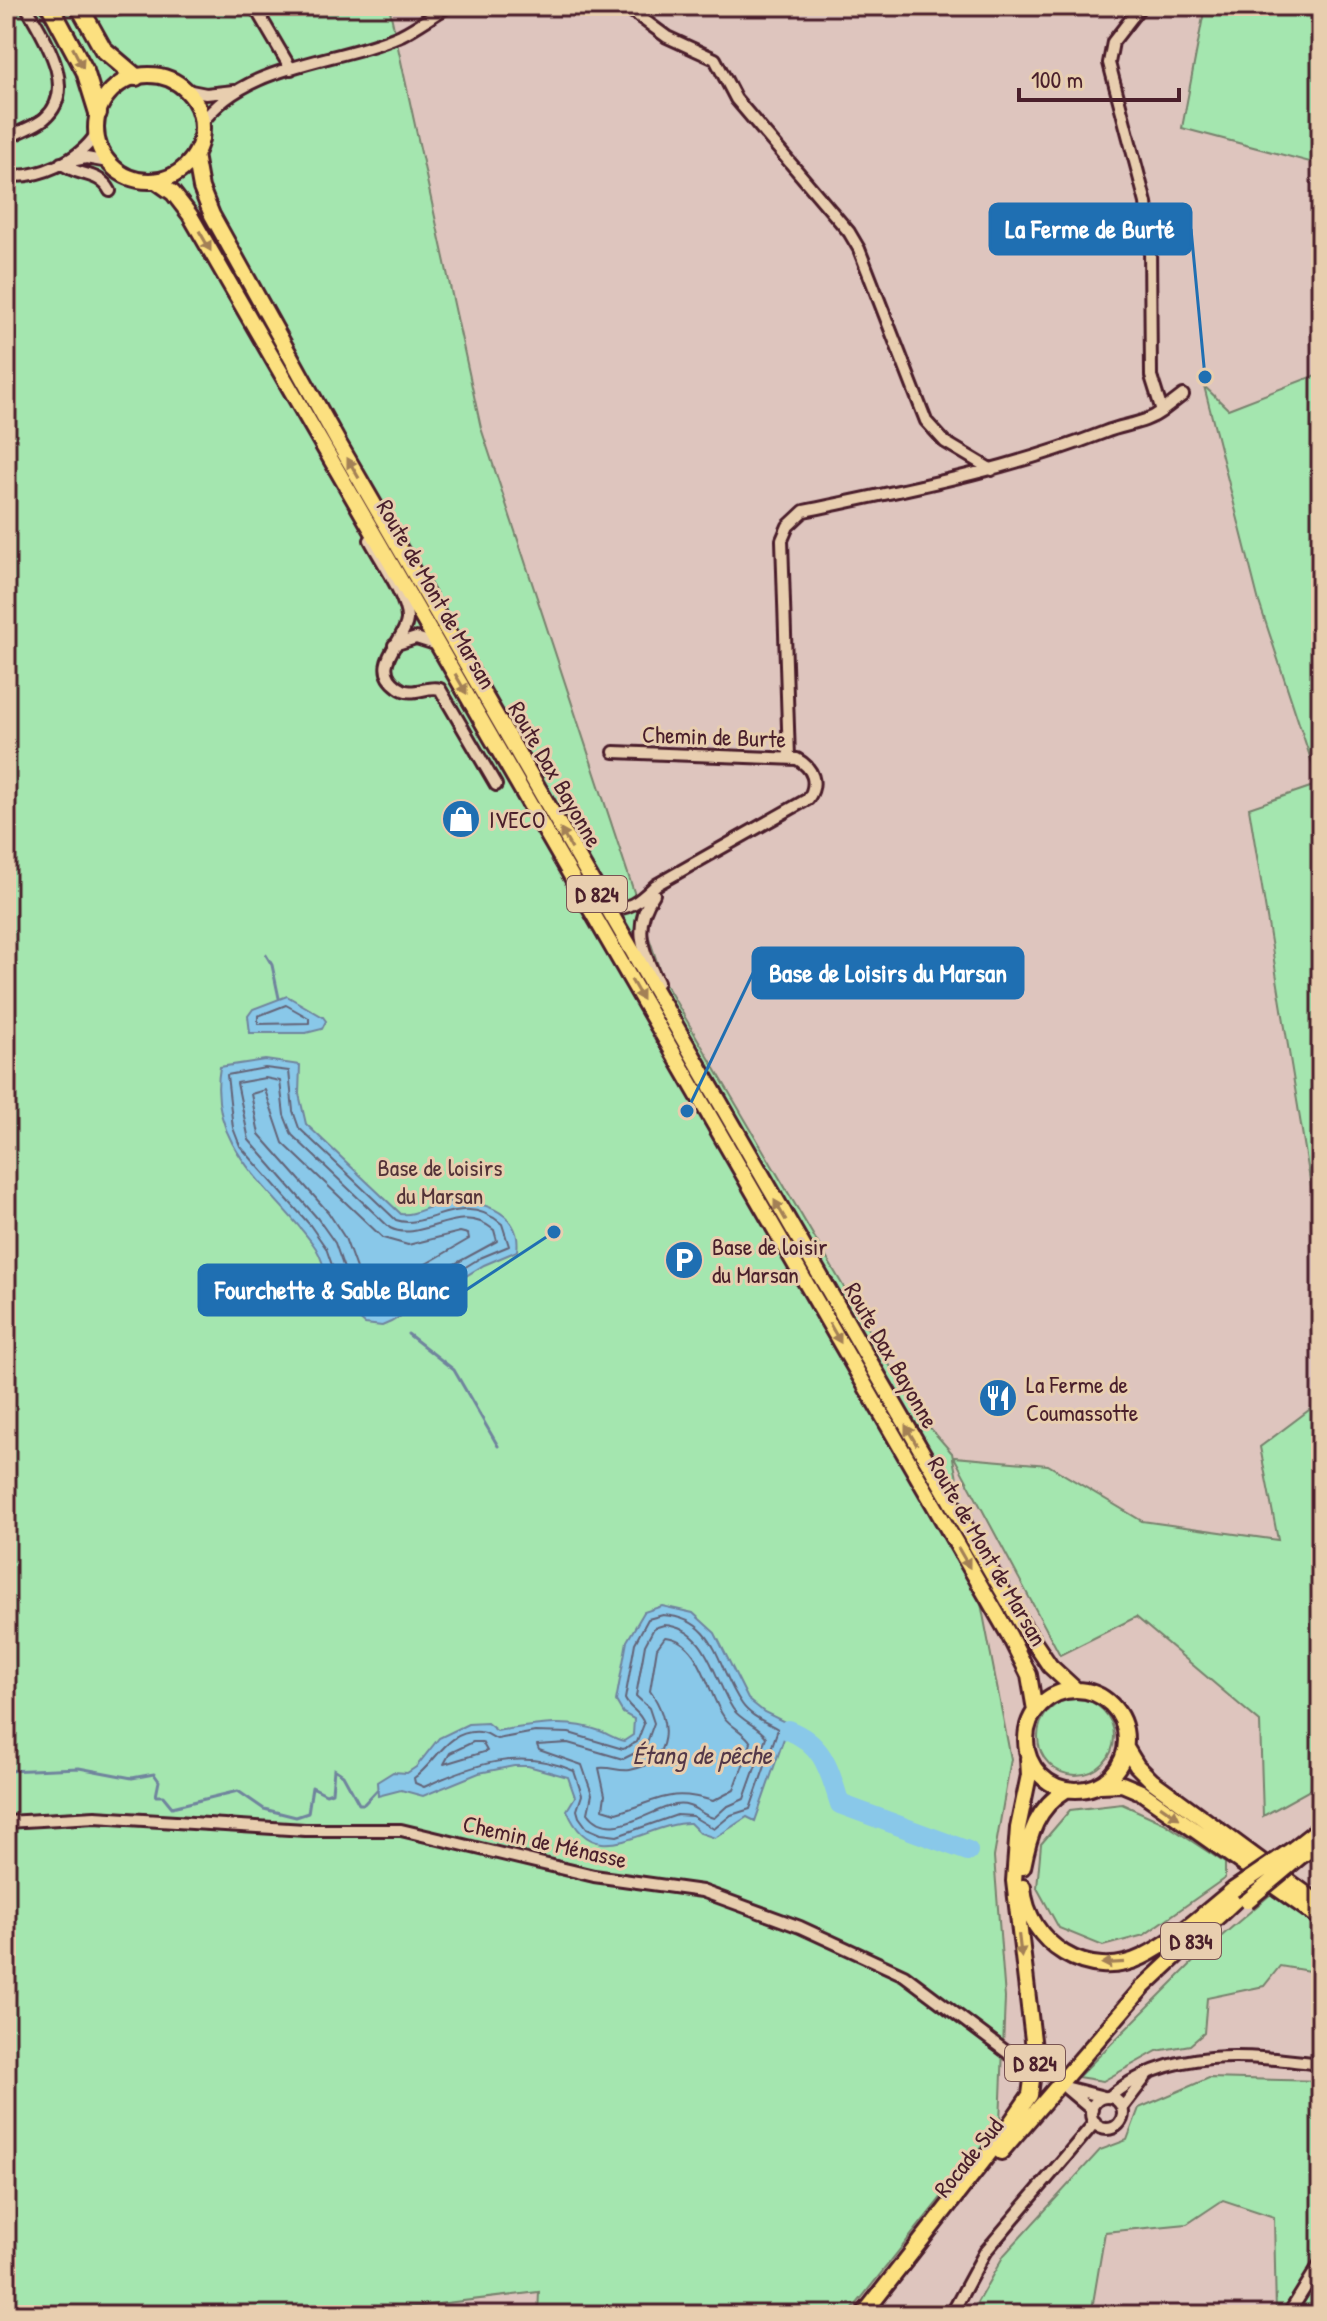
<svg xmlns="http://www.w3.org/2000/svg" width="1327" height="2321" font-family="'Patrick Hand',sans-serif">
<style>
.green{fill:#a4e6af;stroke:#77826d;stroke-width:2}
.water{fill:#89c8e9;stroke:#70849d;stroke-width:2}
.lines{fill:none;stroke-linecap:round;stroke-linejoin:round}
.shore{stroke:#636377;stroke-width:2}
.stream{stroke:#70849d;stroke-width:3}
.river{stroke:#89c8e9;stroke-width:20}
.minor-tunnel{stroke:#c0a4a1;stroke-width:10;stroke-dasharray:10 5;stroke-linecap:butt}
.minor-casing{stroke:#4a1f2b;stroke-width:16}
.major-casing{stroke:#4a1f2b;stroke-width:20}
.highway-casing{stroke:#4a1f2b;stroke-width:22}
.minor{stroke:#e8ceaf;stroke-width:10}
.major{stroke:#fce080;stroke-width:14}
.highway{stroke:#fce080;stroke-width:16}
.major-bridge-casing{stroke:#4a1f2b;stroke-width:20;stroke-linecap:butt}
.major-bridge{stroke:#fce080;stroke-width:14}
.oneway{fill:#a38056}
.labels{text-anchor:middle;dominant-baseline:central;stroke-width:6;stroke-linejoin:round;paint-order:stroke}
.shield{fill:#e8ceaf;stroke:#795453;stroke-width:2}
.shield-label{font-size:22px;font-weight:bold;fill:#4a1f2b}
.street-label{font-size:24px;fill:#4a1f2b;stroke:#e8ceaf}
.poi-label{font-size:24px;fill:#4a1f2b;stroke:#e8ceaf;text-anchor:start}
.park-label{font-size:24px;fill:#533338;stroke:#e8ceaf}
.water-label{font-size:26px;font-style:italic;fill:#533848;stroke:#e8ceaf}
.leader{fill:none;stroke:#1f6fb2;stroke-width:3}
.callout-dot{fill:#1f6fb2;stroke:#e8ceaf;stroke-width:3}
.callout{fill:#1f6fb2;stroke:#1f6fb2;stroke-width:3}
.callout-label{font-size:26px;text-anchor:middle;font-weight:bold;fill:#fff}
</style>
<rect width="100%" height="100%" fill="#dec5be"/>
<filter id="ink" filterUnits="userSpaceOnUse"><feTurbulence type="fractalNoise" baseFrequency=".0125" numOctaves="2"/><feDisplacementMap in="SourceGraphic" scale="16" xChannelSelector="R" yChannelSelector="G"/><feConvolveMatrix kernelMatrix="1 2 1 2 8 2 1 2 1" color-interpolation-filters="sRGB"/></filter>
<g filter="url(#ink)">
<path class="green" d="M6 6H389L481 428 663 980 919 1415 952 1453 1011 1759 994 1857 1005 1998 1000 2123 848 2315H538L539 2292 387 2310 271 2315H6Z
M1205 6H1321V165L1182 128Z
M1321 373V1247L1249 808 1319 784 1259 602 1204 386 1228 409Z
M1321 1401V1784L1263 1816 1260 1722 1136 1617 1060 1655 954 1457 1048 1465 1142 1521 1278 1540 1260 1447Z
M1038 1737a38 38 0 1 1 76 0a38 38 0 1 1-76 0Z
M1122 1804 1164 1823 1225 1863V1878L1144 1935 1103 1946 1059 1928 1037 1888 1041 1844 1070 1810Z
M1271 1894 1321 1928V1973L1280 1966 1264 1986 1207 1998 1204 2033 1190 2045 1157 2051 1103 2081 1078 2077 1203 1952Z
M1209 2078 1321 2081V2315H1276L1274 2217 1223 2200 1187 2224 1105 2232 1091 2315H970L1004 2255 1100 2150 1127 2140 1139 2108Z"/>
<path class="water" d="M287 996 323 1017 326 1021 322 1029 306 1033H250L248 1016 253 1009Z
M265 1060 300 1065 299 1094 306 1124 401 1214C415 1216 430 1205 444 1203 475 1197 523 1210 517 1251L484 1265 391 1322 382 1326 365 1324C354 1314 340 1302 332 1289 324 1274 324 1258 313 1244 272 1188 206 1147 220 1067Z
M662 1606 693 1613 715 1633 748 1699 764 1712 789 1724 755 1821 747 1817 715 1838 700 1833 690 1823C646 1822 594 1877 567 1810L575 1797 568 1777 528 1766H514L479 1773 423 1796 401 1790 378 1796 377 1782 393 1772 407 1773 416 1767 439 1738 468 1724 487 1723 497 1731C531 1726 566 1718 600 1731 608 1734 615 1739 624 1741L633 1735 634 1719 623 1713 616 1701 627 1641 644 1612Z"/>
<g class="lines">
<path class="shore" d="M286 1005 309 1018V1023L258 1024V1016Z
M265 1068 289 1071 293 1111 299 1128 396 1220C428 1231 461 1189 502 1224L509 1246 480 1258 388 1315 369 1317 339 1285 326 1248 310 1225 240 1146 233 1128 227 1075Z
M265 1078 280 1081 284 1115 292 1135 390 1228C422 1244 459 1200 494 1230L497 1241 374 1308 348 1280 335 1243 318 1219 249 1140 237 1083Z
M265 1090 283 1143 383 1238 408 1245 460 1232 468 1234 469 1239 376 1293 358 1274 345 1238 328 1212 259 1134 251 1094Z
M663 1615C719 1619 716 1668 742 1704 750 1716 766 1722 778 1729L750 1809 731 1815 714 1829 692 1816 677 1815 617 1836 601 1834 587 1828 579 1817 577 1810 582 1795 574 1771C522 1747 473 1764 424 1787L415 1783 414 1778C436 1763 447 1729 480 1732 487 1732 491 1737 497 1739L535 1732 569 1733 623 1749 637 1742 644 1724C640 1711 630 1710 625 1699L635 1643 648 1619Z
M664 1625C708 1628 713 1678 733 1709 741 1721 759 1726 766 1737L744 1799 726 1807 714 1818C700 1815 693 1802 675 1805 648 1810 610 1843 588 1813L592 1794 582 1765 539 1750 537 1745 568 1743 623 1759 645 1748 654 1723 649 1708 636 1696 645 1645 654 1628Z
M665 1637C701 1639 707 1693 724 1717 731 1727 746 1733 751 1743L734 1790 713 1801C668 1787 659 1801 616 1813L603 1809 605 1795 599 1768C609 1766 619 1772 630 1770 674 1762 671 1719 650 1691L657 1648Z
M473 1742H482L487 1751 444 1764 450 1753Z"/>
<path class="stream" d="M266 955 272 965 279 998
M408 1334 454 1370 498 1446
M6 1771 79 1768 132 1778 154 1774 159 1781 156 1796H163L172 1807 238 1791 264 1809 296 1817 308 1813 312 1787 326 1794 332 1792 334 1769 343 1775 359 1804H364L377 1790"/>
<path class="river" d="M788 1730C824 1744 829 1770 840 1804L968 1851"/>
<path class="minor-tunnel" d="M1029 2069 1065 2087"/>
<defs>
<path id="minor" d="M109 6 118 9 133 6
M254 6 291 69
M625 6 667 37 715 59 736 99 849 232 859 249 926 421 945 442 992 470
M186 90 206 94 234 91
M202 123C246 62 337 64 401 35 417 27 433 15 449 6
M6 140C17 131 33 128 44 119 80 89 42 35 26 6
M71 161 86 158 108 162
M61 163C77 177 100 171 110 191
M6 175C37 180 80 160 96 134
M1162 411 1183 395
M370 540C380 559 408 599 407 620 405 642 368 665 398 687 412 698 426 685 440 689L496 785
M394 645 416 638 438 645
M789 758 782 540 788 526 804 511C908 489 1005 471 1105 432 1125 424 1145 424 1162 411L1151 376 1150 243 1146 203 1109 63 1113 42 1141 6
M654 894C632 925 642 952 658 982
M606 909C631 910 639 901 656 885L808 799C819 783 813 768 797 759L614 752
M6 1822 95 1817 305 1830H401L594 1876 702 1891 800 1927 904 1975 1028 2068
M1065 2087 1104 2097
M1067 2089 1092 2110
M1109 2097C1171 2046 1247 2055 1321 2064
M1091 2113a16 16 0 1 1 32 0a16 16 0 1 1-32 0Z
M1122 2108 1145 2078
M951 2315 985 2252 1095 2122
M1288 2315 1321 2262"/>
<path id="major" d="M96 128a53 53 0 1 1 106 0a53 53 0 1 1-106 0Z
M195 155 201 188 212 215 338 442 1021 1623 1050 1666 1075 1689
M156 181 173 193 190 215 1009 1635 1029 1675 1035 1710
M1026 1740a50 50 0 1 1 100 0a50 50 0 1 1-100 0Z
M1126 1748 1137 1766 1152 1781 1321 1905
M1100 1785 1122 1784 1141 1792 1321 1919
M1293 1849 1321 1827
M1302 1855 1321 1843
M1023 1867C1029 1835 1037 1807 1066 1790
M1023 1887C1027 1944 1089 1983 1142 1957 1175 1941 1204 1913 1233 1890
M1001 2152 1143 1987 1240 1896
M863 2315 991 2151 1030 2095 1035 2057 1014 1881 1018 1828 1029 1775 1028 1758"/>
<path id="highway" d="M50 6 85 71 98 113
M79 6 103 49 136 77"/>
</defs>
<use href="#minor" class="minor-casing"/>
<use href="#major" class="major-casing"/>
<use href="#highway" class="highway-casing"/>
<use href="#minor" class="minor"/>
<use href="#major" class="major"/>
<use href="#highway" class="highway"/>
<defs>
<path id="major-bridge" d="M1233 1890 1293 1849
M1247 1901 1302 1855"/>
</defs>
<use href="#major-bridge" class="major-bridge-casing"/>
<use href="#major-bridge" class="major-bridge"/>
</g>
<defs><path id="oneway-solid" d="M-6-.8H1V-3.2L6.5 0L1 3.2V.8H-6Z" transform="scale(2)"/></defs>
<g class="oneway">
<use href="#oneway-solid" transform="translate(78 58) rotate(63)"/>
<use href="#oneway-solid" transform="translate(205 241) rotate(60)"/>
<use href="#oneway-solid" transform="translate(353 468) rotate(-120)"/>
<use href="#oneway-solid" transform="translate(461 684) rotate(60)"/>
<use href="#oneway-solid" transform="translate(566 839) rotate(-120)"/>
<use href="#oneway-solid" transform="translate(637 990) rotate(60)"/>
<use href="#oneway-solid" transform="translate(780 1210) rotate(-120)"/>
<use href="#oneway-solid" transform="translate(835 1333) rotate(60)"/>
<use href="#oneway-solid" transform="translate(911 1435) rotate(-120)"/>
<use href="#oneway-solid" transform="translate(964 1558) rotate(60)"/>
<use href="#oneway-solid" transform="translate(1170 1812) rotate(35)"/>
<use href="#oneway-solid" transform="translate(1020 1946) rotate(83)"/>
<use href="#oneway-solid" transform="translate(1113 1963) rotate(177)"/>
</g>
</g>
<defs>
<symbol id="shop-disc" viewBox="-11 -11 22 22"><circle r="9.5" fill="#1f6fb2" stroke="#e8ceaf"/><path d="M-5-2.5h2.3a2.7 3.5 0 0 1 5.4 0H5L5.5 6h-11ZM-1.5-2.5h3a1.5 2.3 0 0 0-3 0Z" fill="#fff"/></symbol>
<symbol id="parking-disc" viewBox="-11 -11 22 22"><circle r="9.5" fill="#1f6fb2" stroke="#e8ceaf"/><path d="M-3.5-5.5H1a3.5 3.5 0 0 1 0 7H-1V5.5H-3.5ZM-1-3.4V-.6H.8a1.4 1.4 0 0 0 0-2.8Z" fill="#fff"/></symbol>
<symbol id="restaurant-disc" viewBox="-11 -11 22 22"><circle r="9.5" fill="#1f6fb2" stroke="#e8ceaf"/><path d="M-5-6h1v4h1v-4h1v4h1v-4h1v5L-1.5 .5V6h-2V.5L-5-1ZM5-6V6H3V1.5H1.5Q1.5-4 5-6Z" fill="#fff"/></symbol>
</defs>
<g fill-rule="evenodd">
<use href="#shop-disc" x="439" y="797" width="44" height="44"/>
<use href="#parking-disc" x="662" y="1238" width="44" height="44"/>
<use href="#restaurant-disc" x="976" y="1376" width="44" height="44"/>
</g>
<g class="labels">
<g class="shield">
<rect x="567" y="876" width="60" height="36" rx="6"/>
<rect x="1161" y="1923" width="60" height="36" rx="6"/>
<rect x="1005" y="2045" width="60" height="36" rx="6"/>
</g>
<g class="shield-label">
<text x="597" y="894">D 824</text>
<text x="1191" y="1941">D 834</text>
<text x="1035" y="2063">D 824</text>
</g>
<g class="street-label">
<text transform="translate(437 594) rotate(60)">Route de Mont de Marsan</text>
<text transform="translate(714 736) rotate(2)">Chemin de Burte</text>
<text transform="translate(556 774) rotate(60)">Route Dax Bayonne</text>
<text transform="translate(892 1355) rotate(60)">Route Dax Bayonne</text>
<text transform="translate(988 1551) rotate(60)">Route de Mont de Marsan</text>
<text transform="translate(545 1841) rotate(13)">Chemin de Ménasse</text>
<text transform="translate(968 2157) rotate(-51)">Rocade Sud</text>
</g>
<g class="poi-label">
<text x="489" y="819">IVECO</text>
<text x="712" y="1246">Base de loisir<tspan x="712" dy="28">du Marsan</tspan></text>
<text x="1026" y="1384">La Ferme de<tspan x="1026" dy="28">Coumassotte</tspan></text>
</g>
<g class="park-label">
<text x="440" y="1167">Base de loisirs<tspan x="440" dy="28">du Marsan</tspan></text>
</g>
<g class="water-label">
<text x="702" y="1754">Étang de pêche</text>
</g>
</g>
<path class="leader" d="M1205 377L1191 229M687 1111L753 973M554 1232L466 1290"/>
<g class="callout-dot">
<circle cx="1205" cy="377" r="8"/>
<circle cx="687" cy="1111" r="8"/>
<circle cx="554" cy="1232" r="8"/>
</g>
<g class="callout">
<rect x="990" y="204" width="201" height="50" rx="8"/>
<rect x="753" y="948" width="270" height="50" rx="8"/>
<rect x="199" y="1265" width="267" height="50" rx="8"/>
</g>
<g class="callout-label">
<text x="1090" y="238">La Ferme de Burté</text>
<text x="888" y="982">Base de Loisirs du Marsan</text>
<text x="332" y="1299">Fourchette &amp; Sable Blanc</text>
</g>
<rect width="1327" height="2321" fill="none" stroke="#e8ceaf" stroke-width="32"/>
<rect x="16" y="16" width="1295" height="2289" fill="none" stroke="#4a1f2b" stroke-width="3" filter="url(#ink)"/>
<path d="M1019 88v12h160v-12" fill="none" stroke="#4a1f2b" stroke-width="4"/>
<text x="1031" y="88" font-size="24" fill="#4a1f2b" stroke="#e8ceaf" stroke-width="6" paint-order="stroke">100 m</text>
</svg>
